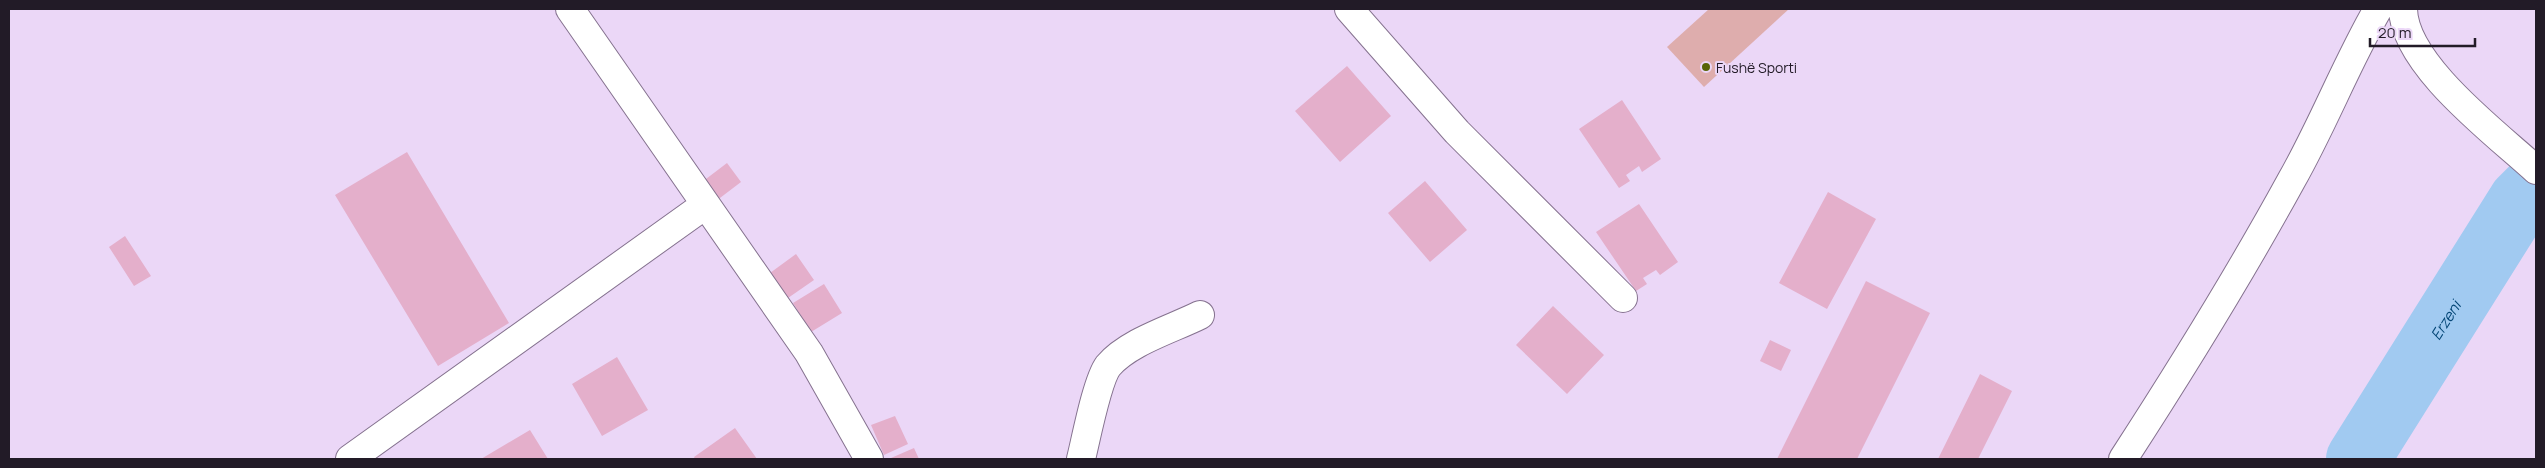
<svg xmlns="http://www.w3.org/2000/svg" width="2545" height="468" font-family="Manrope,sans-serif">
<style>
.green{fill:#deadad}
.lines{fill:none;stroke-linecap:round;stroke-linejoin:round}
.river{stroke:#a1caf1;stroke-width:64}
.building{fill:#e4afcb}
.minor-casing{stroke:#85728f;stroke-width:30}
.minor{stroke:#fff;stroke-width:28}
.poi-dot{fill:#586405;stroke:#ebd7f7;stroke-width:2}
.labels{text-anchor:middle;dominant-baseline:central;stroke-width:4;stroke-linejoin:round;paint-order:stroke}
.poi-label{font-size:14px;fill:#221b27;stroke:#ebd7f7;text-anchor:start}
.water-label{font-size:15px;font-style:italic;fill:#044676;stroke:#ebd7f7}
</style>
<rect width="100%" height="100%" fill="#ebd7f7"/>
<path class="green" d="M1709 9H1789L1704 87 1667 47Z"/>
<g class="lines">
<path class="river" id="s1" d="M2358 459 2520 201 2536 185"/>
</g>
<path class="building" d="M1347 66 1391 116 1340 162 1295 111Z
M1622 100 1661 159 1642 172 1639 166 1626 175 1630 181 1619 188 1579 129Z
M407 152 509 323 438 366 335 195Z
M727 163 741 182 716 201 702 182Z
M1425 181 1467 230 1430 262 1388 213Z
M1828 192 1876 219 1827 309 1779 283Z
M1639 204 1678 262 1660 275 1656 270 1643 278 1647 284 1636 291 1596 232Z
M125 236 151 276 134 286 109 247Z
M796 254 814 280 788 298 770 273Z
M1866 281 1930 313 1857 459H1777Z
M824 284 842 313 811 332 793 303Z
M1553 306 1604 355 1567 394 1516 345Z
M1770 340 1791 350 1781 371 1760 361Z
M617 357 648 410 602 436 572 384Z
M1980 374 2012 391 1978 459H1938Z
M895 416 908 444 884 455 871 425Z
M735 428 757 459H695L694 457Z
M530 430 548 459H481Z
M914 448 919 459H892L891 458Z"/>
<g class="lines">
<defs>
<path id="minor" d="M570 9 809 353 869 459
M1349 9 1457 132 1623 298
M2403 9C2404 65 2497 134 2536 170
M350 459 705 205
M1081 459C1086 439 1097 381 1108 366 1128 342 1172 329 1200 315
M2123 459C2182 368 2239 276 2291 181 2323 125 2346 64 2378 9"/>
</defs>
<use href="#minor" class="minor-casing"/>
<use href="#minor" class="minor"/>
</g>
<circle class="poi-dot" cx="1706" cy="67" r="5"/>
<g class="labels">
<g class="poi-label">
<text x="1716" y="67">Fushë Sporti</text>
</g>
<g class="water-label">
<text stroke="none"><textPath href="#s1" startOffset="164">Erzeni</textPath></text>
</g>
</g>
<rect width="2545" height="468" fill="none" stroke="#221b27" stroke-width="20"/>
<path d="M2370 38v8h105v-8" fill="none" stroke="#221b27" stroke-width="2.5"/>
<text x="2378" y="38" font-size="15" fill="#221b27" stroke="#ebd7f7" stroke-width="4" paint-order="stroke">20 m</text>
</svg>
